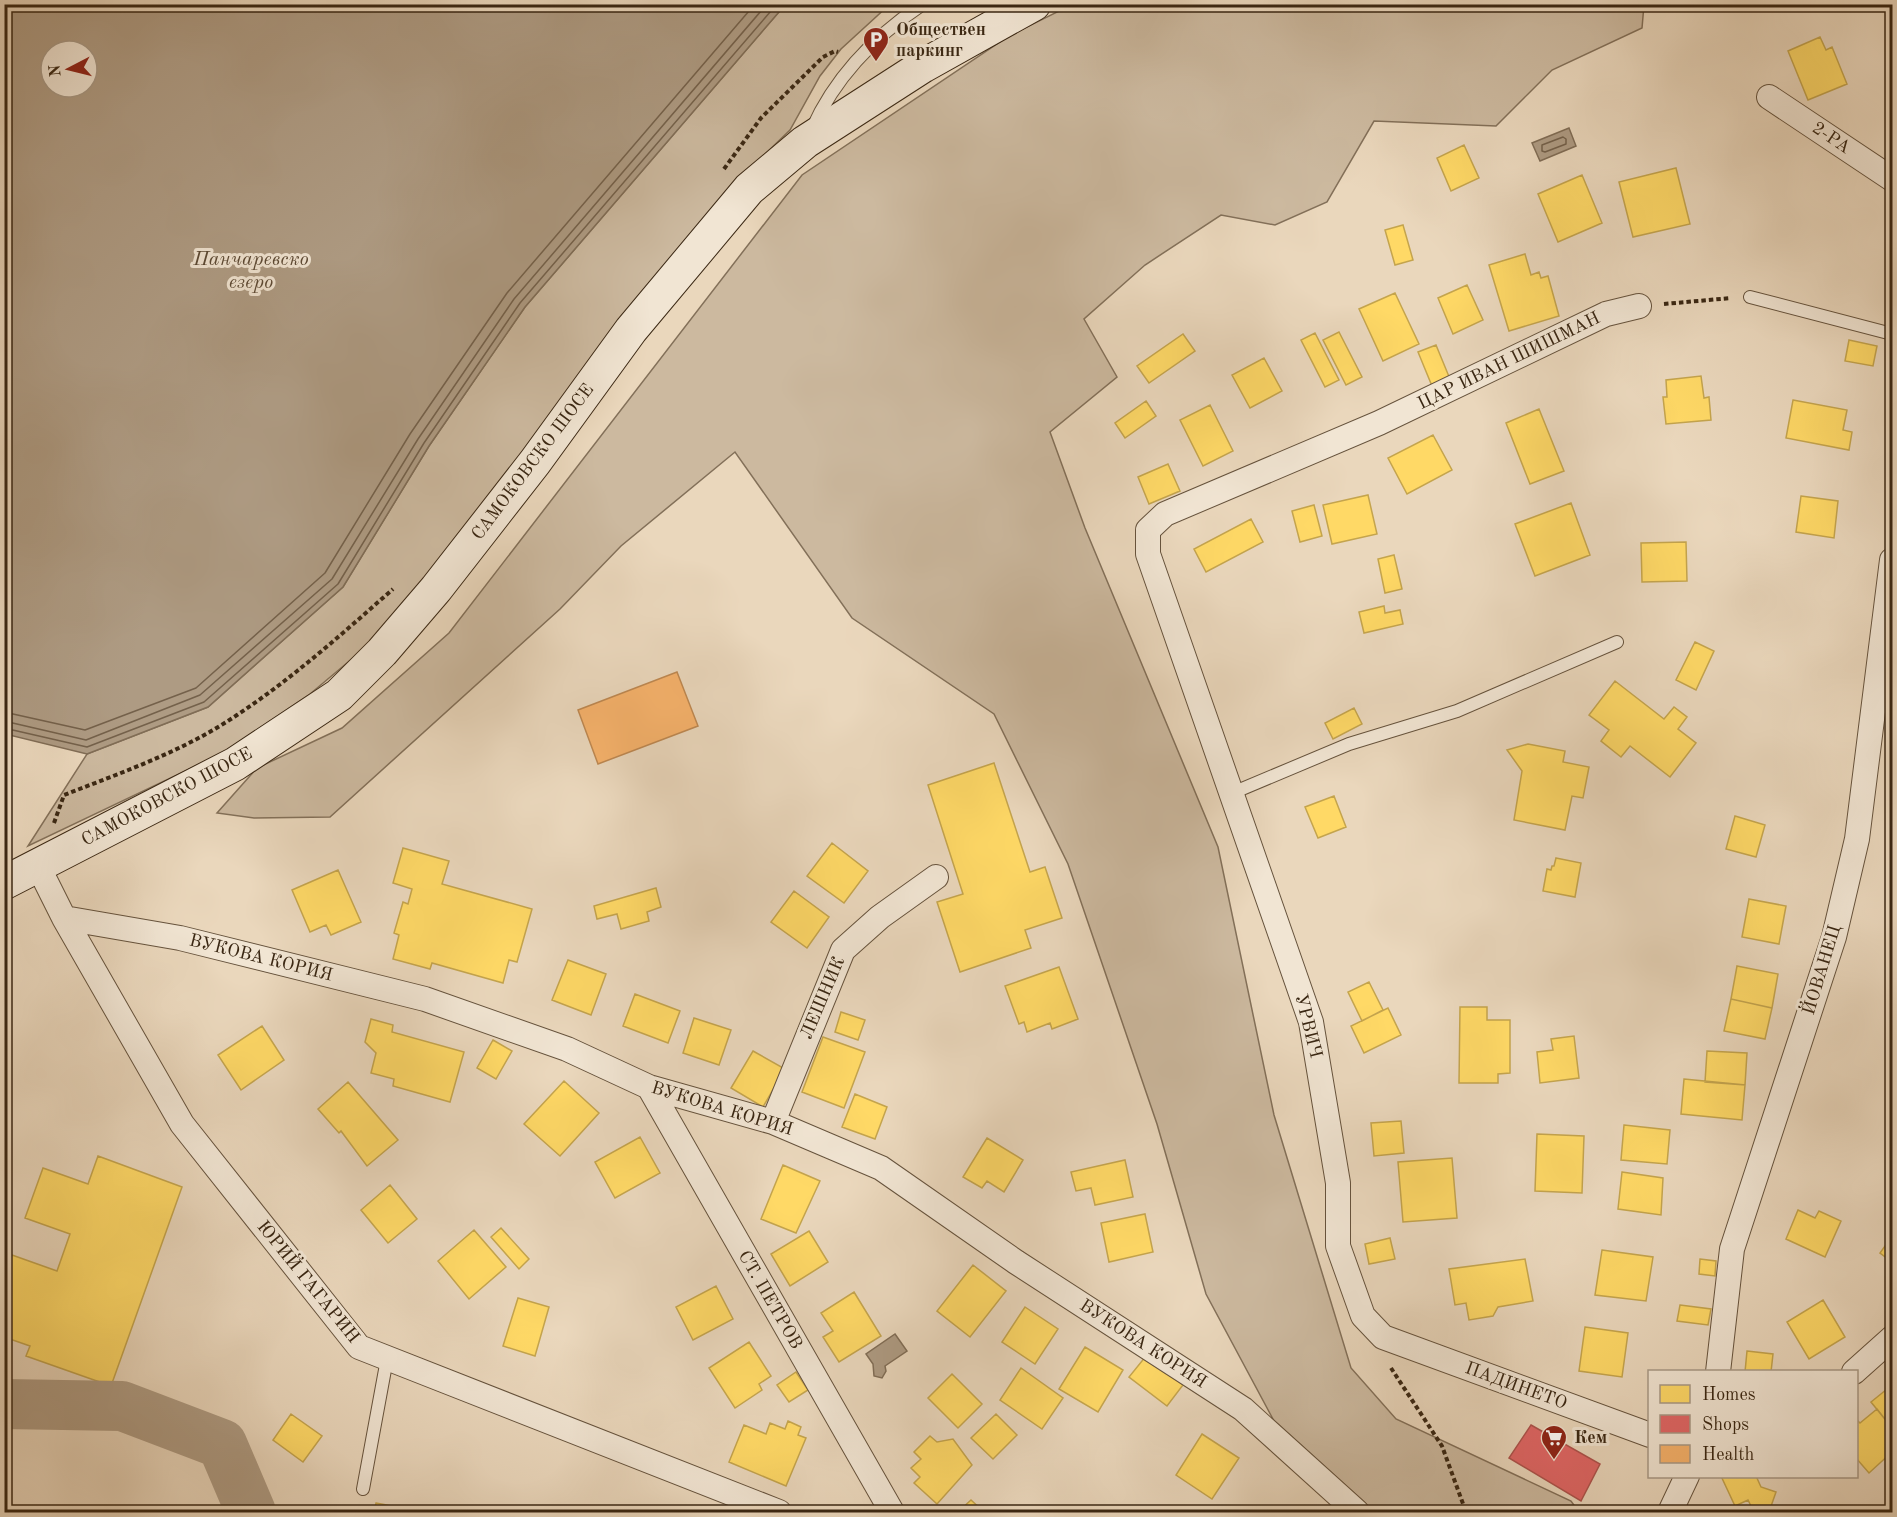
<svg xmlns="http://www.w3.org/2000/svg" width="1897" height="1517" font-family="'Old Standard TT',serif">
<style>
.green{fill:#ccb99f;stroke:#837059;stroke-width:1.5}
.water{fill:#ae9b83;stroke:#806d56;stroke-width:1.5;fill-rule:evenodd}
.homes{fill:#ffd966;stroke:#c4a44d;stroke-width:1.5}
.shops{fill:#e06666;stroke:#ae534d;stroke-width:1.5}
.health{fill:#f6b26b;stroke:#be8851;stroke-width:1.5}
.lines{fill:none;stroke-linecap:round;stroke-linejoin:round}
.shore{stroke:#74614b;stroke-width:1.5}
.river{stroke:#ae9b83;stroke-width:50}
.lane-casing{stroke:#66533d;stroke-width:14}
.street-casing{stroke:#66533d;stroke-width:26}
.secondary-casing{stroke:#3a2713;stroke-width:35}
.path{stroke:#3a2713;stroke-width:4;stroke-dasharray:4.5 3;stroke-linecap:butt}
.lane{stroke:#f1e5d3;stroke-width:12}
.street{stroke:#f1e5d3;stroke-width:24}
.secondary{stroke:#f1e5d3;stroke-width:33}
.labels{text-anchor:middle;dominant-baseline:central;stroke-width:6;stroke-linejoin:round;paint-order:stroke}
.poi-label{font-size:18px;font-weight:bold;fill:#3a2713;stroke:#f1e5d3;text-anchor:start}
.street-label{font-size:18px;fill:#3a2713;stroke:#f1e5d3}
.water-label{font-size:20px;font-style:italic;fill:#5d4a35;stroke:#f1e5d3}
</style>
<rect width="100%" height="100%" fill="#ead7bc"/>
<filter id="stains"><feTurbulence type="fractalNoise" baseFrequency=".00333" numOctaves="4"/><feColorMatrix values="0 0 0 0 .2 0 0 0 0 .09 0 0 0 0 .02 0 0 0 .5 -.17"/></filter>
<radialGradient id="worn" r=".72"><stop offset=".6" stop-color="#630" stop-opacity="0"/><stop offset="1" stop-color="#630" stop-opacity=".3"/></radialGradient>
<path class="green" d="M785 5H889L841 49 820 76 790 130 738 180 466 531 372 642 310 694 223 753 28 846 87 754 208 707 343 587 429 446 525 307Z
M1071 5H1644L1642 28 1552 70 1496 126 1374 121 1327 202 1275 225 1221 215 1145 265 1084 319 1117 377 1050 432 1085 528 1218 847 1274 1115 1351 1368 1396 1419 1571 1501 1579 1512H1373L1364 1502 1274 1421 1206 1294 1157 1124 1068 864 994 714 852 618 735 452 621 546 560 609 330 817 254 818 217 813 257 768 342 728 449 633 802 175 1009 36Z"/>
<path class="water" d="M4 5 5 4 785 5 525 307 429 446 343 587 208 707 87 754 5 734ZM51 51H87V87H51Z
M1569 128 1576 146 1540 161 1532 143Z
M895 1334 907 1351 885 1366 886 1371 882 1378 874 1376 873 1364 866 1354Z"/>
<path class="homes" d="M1820 37 1826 50 1832 47 1847 84 1808 100 1788 51Z
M1464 145 1479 178 1451 191 1437 158Z
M1676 168 1690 224 1633 237 1619 182Z
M1582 175 1602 223 1558 242 1538 194Z
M1403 225 1413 260 1395 265 1385 230Z
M1525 254 1531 275 1539 272 1541 278 1548 276 1559 316 1509 331 1489 265Z
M1467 285 1483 320 1453 334 1438 298Z
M1395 293 1419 344 1383 361 1359 309Z
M1339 332 1362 377 1346 385 1323 340Z
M1315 333 1339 380 1325 387 1301 340Z
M1183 334 1195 351 1149 383 1137 366Z
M1849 340 1877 346 1873 366 1845 361Z
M1436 345 1450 379 1432 386 1418 352Z
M1264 358 1282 391 1250 408 1232 375Z
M1701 376 1704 398 1709 397 1711 420 1666 424 1663 397H1667L1666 380Z
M1793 400 1847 410 1843 430 1852 432 1849 450 1786 438Z
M1146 401 1156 416 1125 438 1115 423Z
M1210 405 1233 451 1203 466 1180 420Z
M1539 409 1564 471 1530 484 1506 423Z
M1433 435 1452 470 1407 494 1388 458Z
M1168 464 1180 491 1149 504 1138 477Z
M1368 495 1377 534 1332 544 1323 505Z
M1801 496 1838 501 1834 538 1796 532Z
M1571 503 1590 555 1535 576 1515 524Z
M1314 505 1322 536 1300 542 1292 511Z
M1251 519 1263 542 1206 572 1194 549Z
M1686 542 1687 581 1642 582 1641 543Z
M1394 555 1402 589 1385 593 1378 559Z
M1384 606 1385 613 1400 610 1403 624 1364 633 1359 612Z
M1695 642 1714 651 1696 690 1676 680Z
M1615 681 1664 719 1674 707 1687 717 1678 729 1696 743 1670 777 1630 746 1621 757 1601 741 1609 730 1589 715Z
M1354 708 1362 724 1333 739 1325 723Z
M1528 744 1565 751 1563 762 1589 767 1583 798 1572 796 1565 830 1514 820 1522 771 1507 750Z
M994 763 1030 872 1045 867 1062 918 1025 930 1031 948 960 972 937 902 963 894 928 785Z
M1334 796 1346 827 1318 838 1305 807Z
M1735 816 1765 825 1756 857 1726 849Z
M832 843 868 871 844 903 807 876Z
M403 848 449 861 442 884 532 909 517 962 509 960 503 983 432 963 430 969 393 959 399 935 394 933 403 902 408 904 412 889 393 883Z
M1556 858 1581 863 1575 897 1543 891 1547 869 1551 870 1552 866H1554Z
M338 870 361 922 331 935 326 925 310 932 292 890Z
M656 888 661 907 647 912 649 921 621 929 617 914 597 919 594 906Z
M794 891 829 917 807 948 771 922Z
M1749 899 1786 906 1779 944 1742 937Z
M568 960 606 974 591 1015 552 1000Z
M1737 966 1778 974 1772 1008 1731 999Z
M1059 967 1078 1019 1052 1029 1050 1023 1027 1032 1024 1022 1019 1024 1005 986Z
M1369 982 1383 1010 1362 1021 1348 992Z
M635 994 680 1011 668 1043 623 1026Z
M1731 999 1772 1008 1765 1039 1724 1031Z
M1460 1007H1487V1020H1510V1073L1498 1074V1083H1459Z
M1388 1008 1401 1035 1364 1053 1351 1026Z
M841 1012 865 1020 858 1040 835 1032Z
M694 1018 731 1030 719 1065 683 1053Z
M371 1019 393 1025 392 1032 464 1052 450 1102 393 1086 394 1079 371 1073 376 1053 365 1042Z
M262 1026 284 1060 241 1090 218 1055Z
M1574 1036 1579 1078 1540 1083 1537 1052 1553 1050 1551 1039Z
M823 1037 865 1052 844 1108 802 1092Z
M493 1040 512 1051 496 1079 477 1068Z
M753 1051 785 1069 763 1107 731 1088Z
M1707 1051 1747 1053 1745 1085 1705 1082Z
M1684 1079 1745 1085 1742 1120 1681 1114Z
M564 1081 599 1113 560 1156 524 1124Z
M348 1082 398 1140 367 1166 341 1131 339 1133 318 1109Z
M855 1094 887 1107 875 1139 842 1127Z
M1401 1121 1404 1153 1374 1156 1371 1123Z
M1624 1125 1670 1130 1667 1164 1621 1160Z
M1537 1134 1584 1136 1582 1193 1535 1191Z
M640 1137 660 1173 615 1198 595 1162Z
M987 1138 1023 1160 1004 1192 987 1181 982 1188 963 1177Z
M98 1156 182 1187 111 1386 26 1356 30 1346 4 1337V1275L12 1255 57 1271 70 1234 25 1218 43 1168 88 1184Z
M1452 1158 1457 1218 1403 1222 1398 1162Z
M1125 1160 1133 1197 1095 1205 1091 1188 1076 1191 1071 1172Z
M783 1165 820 1181 796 1233 761 1219Z
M1622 1172 1663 1178 1661 1215 1618 1209Z
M390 1185 417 1219 388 1243 361 1210Z
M1798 1210 1815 1218 1819 1211 1841 1221 1825 1257 1786 1239Z
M1145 1214 1153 1252 1109 1262 1101 1223Z
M501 1228 529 1259 519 1269 491 1237Z
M474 1230 506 1267 469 1299 438 1261Z
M809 1231 828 1262 790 1286 771 1254Z
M1892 1236V1262L1880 1253Z
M1390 1238 1395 1259 1369 1264 1365 1244Z
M1602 1250 1653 1257 1646 1301 1595 1295Z
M1525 1259 1533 1301 1498 1307 1493 1316 1469 1320 1466 1303 1455 1305 1449 1269Z
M1700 1259 1716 1261 1715 1276 1699 1274Z
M973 1265 1006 1291 970 1337 937 1311Z
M716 1286 733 1319 693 1340 676 1307Z
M854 1292 881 1336 839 1362 823 1337 833 1331 821 1313Z
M518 1298 549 1307 535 1356 503 1346Z
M1823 1300 1845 1337 1809 1359 1787 1322Z
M1680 1305 1711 1309 1708 1325 1677 1321Z
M1025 1307 1058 1329 1035 1364 1002 1342Z
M1585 1327 1628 1333 1622 1377 1579 1371Z
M749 1342 771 1376 759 1384 762 1390 735 1408 709 1368Z
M1085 1347 1123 1370 1098 1412 1059 1389Z
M1747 1351 1773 1354 1771 1372H1745Z
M1146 1356 1183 1385 1167 1406 1129 1377Z
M1021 1368 1063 1398 1042 1429 1000 1400Z
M796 1372 808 1390 789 1402 777 1385Z
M952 1374 982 1404 958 1428 928 1398Z
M1892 1385V1428L1871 1402Z
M1877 1409 1892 1428V1452L1869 1473 1856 1458V1419L1860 1423Z
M291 1414 322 1436 303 1462 273 1440Z
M996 1414 1017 1435 993 1459 971 1438Z
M788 1421 801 1427 798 1435 806 1438 786 1486 729 1462 744 1425 766 1434 770 1423 785 1429Z
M1202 1434 1239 1458 1212 1499 1176 1475Z
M930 1436 937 1442 953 1439 972 1465 937 1504 914 1483 920 1477 911 1468 921 1459 914 1452Z
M1721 1476H1756L1761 1487 1776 1492 1769 1512H1754L1748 1500 1735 1506Z
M971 1500 984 1512H958Z
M376 1503 408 1509 407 1512H374Z"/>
<path class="shops" d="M1531 1425 1600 1464 1581 1501 1509 1458Z"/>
<path class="health" d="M677 672 698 726 598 764 578 710Z"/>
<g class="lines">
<path class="shore" d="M1563 137 1566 139V144L1545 152 1542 151V145Z
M4 712 85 730 196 688 325 573 410 434 507 293 755 4
M4 721 86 740 200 695 332 579 418 439 514 299 767 4
M4 728 87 747 204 702 338 584 424 443 520 303 777 4"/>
<path class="river" d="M4 1404 122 1406 222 1444 251 1512"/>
<defs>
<path id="lane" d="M812 129C836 75 875 36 923 4
M1750 297 1892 334
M1230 794 1349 744 1457 711 1617 642
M363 1489 387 1359"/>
<path id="street" d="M1769 97 1892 179
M1639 306 1606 314 1379 423 1165 514 1148 530V554L1311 1022 1338 1183V1246L1363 1316 1383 1337 1650 1435
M38 866 64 918 182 1124 359 1347 779 1512
M64 918 180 938 425 999 567 1049 649 1087 773 1122 881 1168 1016 1262 1243 1409 1357 1512
M649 1087 892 1512
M773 1122 843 950 880 917 936 877
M1718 1372 1732 1249 1834 937 1857 839 1892 560
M1854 1372 1892 1338
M1670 1512 1687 1476"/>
<path id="secondary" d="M4 883 235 764 339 695 382 652 436 589 535 462 631 330 749 189 805 142 923 66 1034 4"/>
</defs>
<use href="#lane" class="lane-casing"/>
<use href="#street" class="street-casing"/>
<use href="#secondary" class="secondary-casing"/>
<path class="path" d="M724 169 761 118 823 57 835 51 838 52
M1664 304 1731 298
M54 823 64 795C123 772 184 751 237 715 293 678 343 633 393 589
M1391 1368 1442 1446 1466 1512"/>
<use href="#lane" class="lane"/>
<use href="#street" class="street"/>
<use href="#secondary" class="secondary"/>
</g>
<defs>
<symbol id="parking-pin" viewBox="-11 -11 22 30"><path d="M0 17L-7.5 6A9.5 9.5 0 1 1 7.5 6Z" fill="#8f2418" stroke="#f1e5d3"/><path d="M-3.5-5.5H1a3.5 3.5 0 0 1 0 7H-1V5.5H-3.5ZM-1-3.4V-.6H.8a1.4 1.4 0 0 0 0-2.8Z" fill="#fff"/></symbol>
<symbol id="supermarket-pin" viewBox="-11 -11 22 30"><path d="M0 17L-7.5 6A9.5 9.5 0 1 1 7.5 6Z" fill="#8f2418" stroke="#f1e5d3"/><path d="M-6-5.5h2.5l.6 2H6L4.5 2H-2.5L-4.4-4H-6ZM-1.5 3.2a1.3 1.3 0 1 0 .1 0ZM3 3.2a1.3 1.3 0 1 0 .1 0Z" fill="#fff"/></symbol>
</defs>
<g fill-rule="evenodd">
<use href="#parking-pin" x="861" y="25" width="30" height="40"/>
<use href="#supermarket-pin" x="1539" y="1423" width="30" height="40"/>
</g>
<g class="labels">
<g class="poi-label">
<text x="896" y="30">Обществен<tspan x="896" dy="21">паркинг</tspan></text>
<text x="1574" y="1438">Кем</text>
</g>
<g class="street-label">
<text transform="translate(1831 138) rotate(34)">2-РА</text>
<text transform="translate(1509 361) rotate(-26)">ЦАР ИВАН ШИШМАН</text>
<text transform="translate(533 462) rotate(-53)">САМОКОВСКО ШОСЕ</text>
<text transform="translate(167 797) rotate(-28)">САМОКОВСКО ШОСЕ</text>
<text transform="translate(261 958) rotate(14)">ВУКОВА КОРИЯ</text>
<text transform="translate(1822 970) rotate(-73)">ЙОВАНЕЦ</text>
<text transform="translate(823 998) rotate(-67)">ЛЕШНИК</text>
<text transform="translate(1308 1026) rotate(76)">УРВИЧ</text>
<text transform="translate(722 1109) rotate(17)">ВУКОВА КОРИЯ</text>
<text transform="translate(308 1282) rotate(51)">ЮРИЙ ГАГАРИН</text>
<text transform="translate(770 1300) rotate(60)">СТ. ПЕТРОВ</text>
<text transform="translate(1143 1344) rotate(33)">ВУКОВА КОРИЯ</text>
<text transform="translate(1516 1386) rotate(20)">ПАДИНЕТО</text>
</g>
<g class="water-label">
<text x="251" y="260">Панчаревско<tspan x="251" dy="23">езеро</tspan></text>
</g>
</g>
<rect width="1897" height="1517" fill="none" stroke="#ead7bc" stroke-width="24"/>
<rect x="6" y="6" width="1885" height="1505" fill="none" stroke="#3a2713" stroke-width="3"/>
<rect x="12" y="12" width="1873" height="1493" fill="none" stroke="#3a2713" stroke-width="1.5"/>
<rect x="1648" y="1370" width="210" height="108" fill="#f1e5d3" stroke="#a89986" stroke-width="1.5"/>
<rect x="1660" y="1385" width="30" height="18" fill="#ffd966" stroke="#a89986" stroke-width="1.5"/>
<text x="1702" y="1400" font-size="18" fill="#3a2713">Homes</text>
<rect x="1660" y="1415" width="30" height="18" fill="#e06666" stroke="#a89986" stroke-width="1.5"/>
<text x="1702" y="1430" font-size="18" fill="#3a2713">Shops</text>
<rect x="1660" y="1445" width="30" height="18" fill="#f6b26b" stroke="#a89986" stroke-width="1.5"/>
<text x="1702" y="1460" font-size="18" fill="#3a2713">Health</text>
<g transform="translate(69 69) rotate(263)"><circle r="28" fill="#f1e5d3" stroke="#a89986" stroke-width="1.5"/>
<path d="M0-4.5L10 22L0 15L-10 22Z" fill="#8f2418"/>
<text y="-9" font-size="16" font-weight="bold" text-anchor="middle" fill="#3a2713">N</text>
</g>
<rect width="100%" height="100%" filter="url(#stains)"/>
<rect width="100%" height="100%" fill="url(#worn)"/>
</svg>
